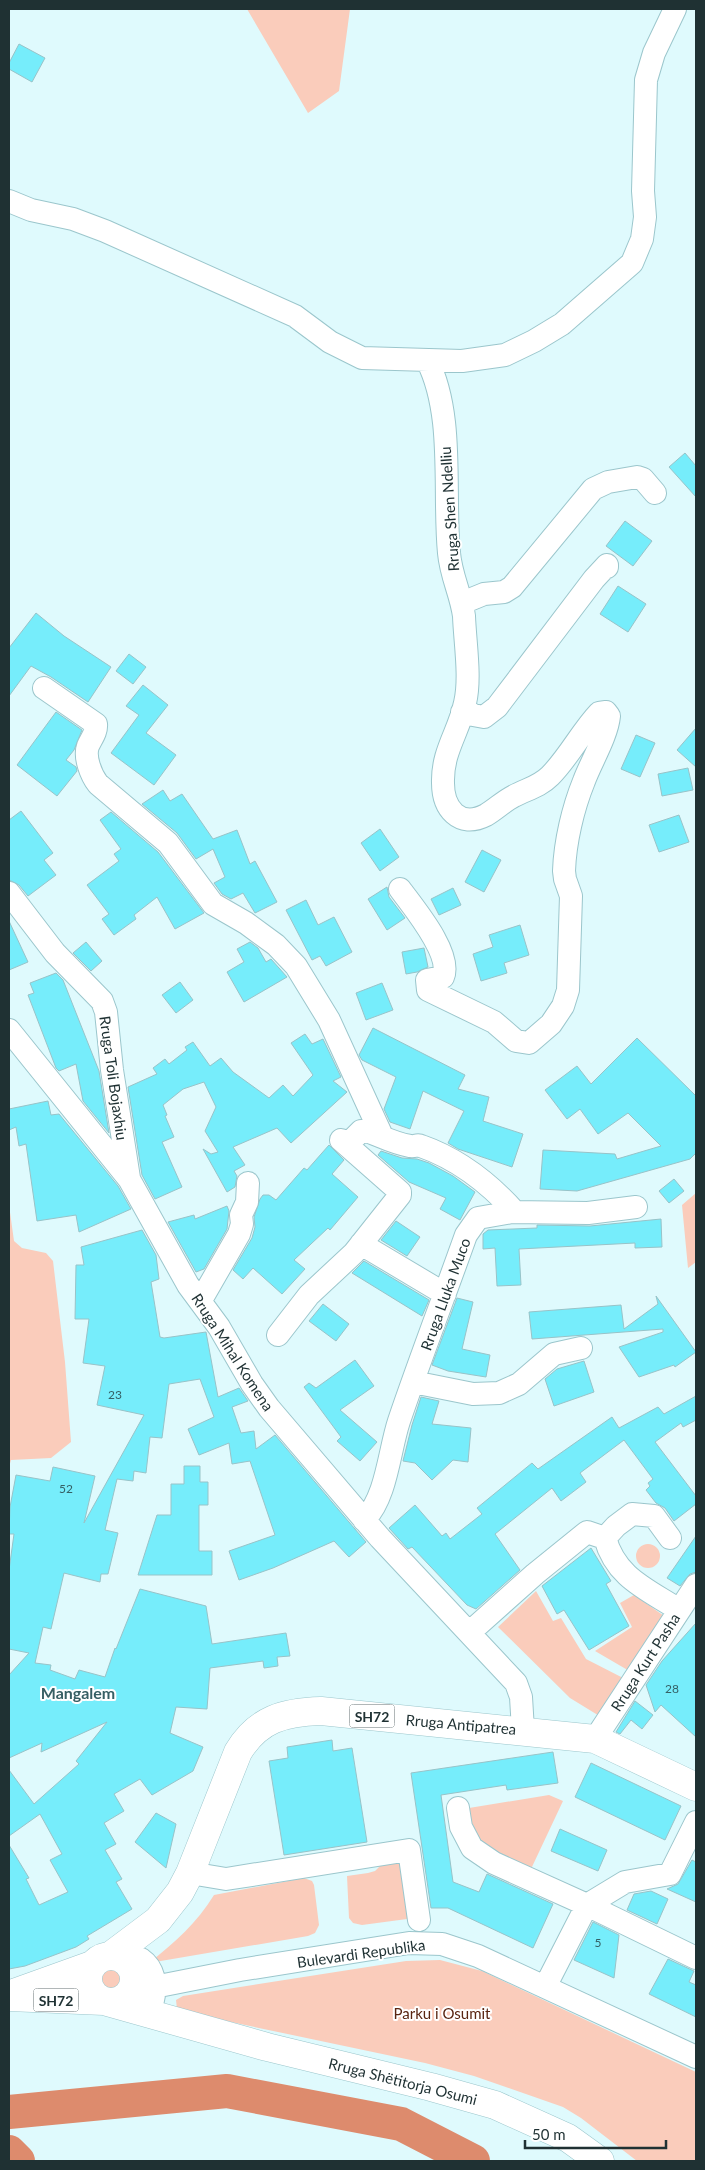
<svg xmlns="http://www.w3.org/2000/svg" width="705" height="2170" font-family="Lato,sans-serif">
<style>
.green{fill:#faccbb}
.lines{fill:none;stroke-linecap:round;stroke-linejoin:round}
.river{stroke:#dd8b6d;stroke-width:34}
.building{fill:#76edfb;stroke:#98c3c8}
.minor-casing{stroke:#9bc6cc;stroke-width:24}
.major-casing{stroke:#9bc6cc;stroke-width:29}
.minor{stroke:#fff;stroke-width:22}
.major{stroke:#fff;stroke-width:28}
.labels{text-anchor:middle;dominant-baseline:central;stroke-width:4;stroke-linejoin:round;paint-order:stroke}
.number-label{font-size:12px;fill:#356065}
.shield{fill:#fff;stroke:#626f70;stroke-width:1}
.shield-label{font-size:14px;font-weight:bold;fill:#1f3133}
.street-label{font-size:15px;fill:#1f3133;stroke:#fff}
.park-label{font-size:15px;fill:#592511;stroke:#fff}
.neighbourhood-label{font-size:16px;font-weight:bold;fill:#375f64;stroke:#fff}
</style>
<rect width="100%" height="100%" fill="#dffafd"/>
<path class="green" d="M247 9H350L339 91 308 113Z
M696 1193V1262L688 1268 682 1205Z
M9 1205 14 1241 22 1248 46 1253 53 1261 65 1362 71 1442 51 1458 11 1460 9 1467Z
M636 1556a12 12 0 1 1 24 0a12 12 0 1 1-24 0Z
M536 1591 553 1621 561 1618 586 1659 627 1680 601 1717 570 1698 498 1627Z
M634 1595 667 1618 631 1672 595 1651 632 1627 620 1603Z
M549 1795 563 1801 531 1869 494 1855 472 1832 469 1808Z
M397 1863 401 1864 409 1917 407 1919 362 1925 353 1923 349 1918 347 1876 368 1873 375 1871 381 1865Z
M304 1878 312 1881 314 1885 319 1925 315 1933 308 1936 149 1963C175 1942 197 1923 214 1895Z
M440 1960 482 1971 696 2072V2161H637L581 2118 563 2107 474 2076 425 2063 188 2013 177 2009 176 2000 183 1996 406 1961Z
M98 1980a12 12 0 1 1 24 0a12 12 0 1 1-24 0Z"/>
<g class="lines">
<path class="river" d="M9 2112 227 2091 401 2124 473 2161
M9 2152 18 2161"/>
</g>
<path class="building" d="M19 44 45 58 32 82 9 69V63Z
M685 453 696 466V497L669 467Z
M625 521 652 541 633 566 606 546Z
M618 586 646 604 628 632 600 614Z
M36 613 64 636 111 667 88 702 51 677 31 666 9 696V648Z
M129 654 146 667 133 684 116 671Z
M143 685 168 705 146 733 176 755 154 785 111 753 139 715 126 706Z
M56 712 82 730 74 750 66 760 76 767 77 771 57 796 17 765Z
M696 728V767L677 750Z
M636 735 655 743 640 777 621 769Z
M688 768 693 790 662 796 658 774Z
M163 790 170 801 182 794 213 839 237 830 250 864 255 861 277 902 255 913 243 893 231 899 222 894 214 883 225 877 213 849 196 859 177 833 142 804Z
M21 811 53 853 44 860 56 875 28 896 19 885 9 880V820Z
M111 812 158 852 204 913 175 929 157 897 134 915 136 919 114 935 102 919 109 914 87 885 119 861 114 854 121 849 100 820Z
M679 815 689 842 659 852 649 825Z
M380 829 399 857 380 871 361 843Z
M482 850 501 860 484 892 465 882Z
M387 887 389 897 405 918 387 930 368 899Z
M453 888 461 905 439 915 431 899Z
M306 900 318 925 334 917 352 952 326 966 320 956 312 960 286 910Z
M9 921 28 962 9 970Z
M520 925 529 955 504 963 507 973 481 981 473 954 493 947 489 935Z
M86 942 102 961 91 971 73 953Z
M250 942 258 948 266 962 271 959 287 977 244 1002 227 972 244 962 237 949Z
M424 948 428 967 417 972 406 974 402 952Z
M56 973 63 980 99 1071 109 1133 83 1101 76 1064 59 1071 56 1068 28 995 34 993 30 983Z
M180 982 193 1000 176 1013 162 995Z
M382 983 393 1010 366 1020 356 993Z
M373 1028 465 1075 458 1089 489 1097 483 1121 523 1134 512 1167 458 1149 448 1143 464 1111 423 1091 410 1129 390 1122 384 1109 396 1077 362 1060 359 1055Z
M305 1034 312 1044 323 1039 341 1077 333 1081 347 1092 291 1143 277 1128 233 1147 245 1165 234 1171 237 1176 235 1187 227 1192 203 1149 211 1154 218 1152 205 1131 216 1107 204 1082 183 1089 163 1105 167 1115 165 1116 174 1137 162 1142 182 1187 155 1199 142 1175 128 1087 157 1074 153 1068 165 1059 169 1064 187 1050 185 1047 193 1042 210 1066 221 1058 233 1072 269 1098 283 1085 293 1096 313 1075 291 1043Z
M637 1038 696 1096V1153L690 1159 577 1191 540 1189 543 1150 615 1154 617 1159 661 1146 628 1113 598 1134 580 1109 567 1119 545 1090 577 1066 591 1084Z
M48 1101 51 1115 59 1114 118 1186 131 1209 79 1232 76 1215 37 1221 26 1144 19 1146 16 1127 9 1130V1109Z
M329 1145 344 1160 332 1174 358 1197 330 1230 328 1228 294 1260 305 1269 282 1294 253 1268 243 1279 233 1270 252 1238 255 1227 254 1217 260 1199 263 1195H269L276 1200 304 1168 307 1170Z
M381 1151 402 1158 417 1159 429 1163 453 1176 475 1192 460 1220 440 1209 446 1198 409 1182 378 1155Z
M674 1179 684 1191 669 1203 659 1191Z
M227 1206 229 1211 227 1229 204 1269 196 1272 168 1222 194 1215 195 1219Z
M661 1219 662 1247 635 1248V1243L519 1249 521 1285 497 1286 495 1248 483 1249V1234L488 1230 537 1228V1225L590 1226Z
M396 1221 420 1237 407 1256 381 1240Z
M142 1230 156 1255 159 1279 151 1282 160 1337 164 1338 206 1332 218 1397 239 1388 248 1401 232 1407 241 1433 254 1431 256 1449 275 1435 366 1542 349 1557 334 1541 273 1568 239 1580 229 1551 275 1535 250 1461 232 1464 229 1443 199 1455 188 1429 214 1417 200 1379 169 1384 162 1438 150 1437 146 1473 134 1471 133 1481 117 1479 105 1530 118 1533 108 1574H101L100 1582 64 1573 51 1629 43 1627 35 1663 51 1665 50 1670 75 1679 79 1670 105 1677 115 1648 116 1649 140 1589 206 1606 212 1644 286 1633 290 1656 277 1657 278 1666 264 1668 263 1661 210 1668 207 1709 176 1707 170 1733 203 1747 193 1771 152 1795 140 1779 114 1794 124 1811 104 1823 116 1844 105 1850 122 1879 116 1882 132 1909 87 1936 89 1939 76 1947 25 1966 9 1969V1845L29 1878 26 1879 39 1905 68 1892 50 1860 62 1854 40 1814 9 1836V1770L34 1804 79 1764 76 1761 107 1722 41 1752 42 1743 9 1758V1675L29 1653 9 1649V1570L14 1534H9L10 1507 16 1475 50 1481 53 1467 95 1476 84 1523 144 1415 97 1405 105 1366 83 1363 89 1319H75L76 1265H84L81 1247Z
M364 1261 429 1300 422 1316 352 1273Z
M656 1296 696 1352 675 1367 674 1365 639 1377 619 1347 663 1332V1329L532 1339 529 1312 621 1305 624 1329 658 1304Z
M457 1298 473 1302 462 1349 490 1355 486 1377 448 1371 432 1365Z
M323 1304 349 1324 336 1341 309 1321Z
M355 1360 374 1386 340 1410 377 1442 360 1461 337 1441 341 1437 304 1387 309 1383 316 1388Z
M584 1361 594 1392 554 1406 545 1379 557 1369Z
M696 1396V1420L683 1427 681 1423 655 1442 696 1496V1504L674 1521 665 1508 656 1503 646 1490 650 1486 648 1483 653 1479 624 1440 580 1473 586 1482 561 1501 552 1488 495 1534 520 1570 476 1609 467 1605 412 1547 408 1549 389 1528 415 1505 442 1536 446 1533 450 1539 482 1514 477 1508 532 1463 538 1469 612 1417 619 1428 658 1407 664 1414Z
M421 1397 439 1401 432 1424 471 1428 468 1462 453 1460 432 1480 415 1463 403 1461 412 1425Z
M184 1466H200V1482H208V1505H199V1551H212V1575H138L157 1515H171V1484H184Z
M696 1536V1572L690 1574 680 1586 667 1578Z
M591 1548 611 1581 606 1584 629 1626 589 1650 564 1610 557 1614 542 1586Z
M696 1623V1737L661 1705 655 1712 646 1685 662 1661Z
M635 1701 653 1715 642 1729 631 1720 620 1734 616 1732Z
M332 1740 333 1751 352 1748 367 1842 284 1855 269 1761 288 1758 287 1747Z
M553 1752 558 1783 507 1790 506 1785 441 1795 453 1882 479 1892 487 1874 553 1904 533 1948 448 1908H431L411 1773Z
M591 1763 681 1806 665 1840 575 1797Z
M156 1813 176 1824 166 1868 135 1842Z
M560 1829 607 1850 598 1871 551 1851Z
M692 1860 696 1862V1902L667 1889 678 1884Z
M651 1891 668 1899 657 1924 627 1910 634 1894Z
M593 1922 619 1935 614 1978 574 1960Z
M668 1959 694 1971 689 1982 696 1985V2017L649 1994Z"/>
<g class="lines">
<defs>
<path id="minor" d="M9 201 31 210 73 219 105 231 295 316 330 342 362 358 462 361 505 355 534 341 562 324 632 263 642 239 645 217 643 191 646 80 654 53 675 9
M462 603 484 594 504 592 512 587 593 489 608 482 637 477 643 479 655 493
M44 688 96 724C97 732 91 739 88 746 84 757 91 775 98 784L168 843 213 904 246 923 276 945 296 966 329 1020 382 1136
M462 712 467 711 473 715 484 717 497 707 594 579 607 565V567
M400 889C413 907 453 954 443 977L427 980 428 990 494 1022 516 1041 529 1043 551 1024 563 1006 568 990 571 896 565 879 564 871C565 842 573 808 584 781 591 762 607 736 609 716L606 712 599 713C581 732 569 757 550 776 539 787 527 789 514 796 504 801 496 809 486 815 459 829 443 808 443 783 442 751 459 732 465 703 471 678 465 643 464 616 461 594 451 576 449 553 443 492 455 415 427 360
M9 893 55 953 102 1001 106 1012 112 1070 129 1178
M9 1030 129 1179 188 1285 219 1327 252 1384 269 1408 380 1538 516 1683 521 1697 523 1730
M347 1145 361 1131H367C380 1136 396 1144 410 1146 415 1147 417 1144 421 1146 458 1159 489 1183 515 1212
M361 1244 445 1294
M201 1300 239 1234 242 1224 241 1215 247 1202 248 1183
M278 1335 309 1295 354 1253 400 1195V1192L341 1140
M413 1382 473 1394 499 1393 519 1384 554 1354 581 1348
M364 1520C387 1497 389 1451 399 1421 420 1359 444 1297 466 1235L478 1218 512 1212 588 1213 636 1207
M670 1538 654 1516 632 1514 616 1526 605 1538C616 1578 647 1589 679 1610
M470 1632 535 1574 587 1532 605 1538
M595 1739 696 1585
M458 1808 461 1827 472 1848 494 1863 587 1905 696 1958
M190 1873 226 1879 409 1850 419 1920
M141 1959C154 1968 157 1985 153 2000
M154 1987 240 1970 409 1943 442 1944 478 1956 696 2057
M545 1987 587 1905 625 1882 670 1874 696 1822"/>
<path id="major" d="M88 1979a23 23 0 1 1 46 0a23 23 0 1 1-46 0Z
M110 1956 158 1920 180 1892 190 1873 238 1752C258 1719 284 1712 321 1711L595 1739 696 1787
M14 1993 92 1965
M9 1997 104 2001 267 2047 431 2087 495 2105 568 2138 600 2161"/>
</defs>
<use href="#minor" class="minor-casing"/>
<use href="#major" class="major-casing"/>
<use href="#minor" class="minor"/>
<use href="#major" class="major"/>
</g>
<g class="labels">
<g class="number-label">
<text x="115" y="1394">23</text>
<text x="66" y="1488">52</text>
<text x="672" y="1688">28</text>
<text x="598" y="1942">5</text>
</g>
<g class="shield">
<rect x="349.5" y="1704.5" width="45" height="23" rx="4"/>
<rect x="33.5" y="1988.5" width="45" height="23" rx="4"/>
</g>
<g class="shield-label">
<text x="372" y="1716">SH72</text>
<text x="56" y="2000">SH72</text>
</g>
<g class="street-label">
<text transform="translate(449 509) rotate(-94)">Rruga Shen Ndelliu</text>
<text transform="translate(114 1078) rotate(82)">Rruga Toli Bojaxhiu</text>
<text transform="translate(445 1294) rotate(-70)">Rruga Lluka Muco</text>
<text transform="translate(233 1352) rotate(57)">Rruga Mihal Komena</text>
<text transform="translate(645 1662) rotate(-57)">Rruga Kurt Pasha</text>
<text transform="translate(461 1724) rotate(5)">Rruga Antipatrea</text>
<text transform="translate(361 1953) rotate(-8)">Bulevardi Republika</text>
<text transform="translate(403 2081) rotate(14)">Rruga Shëtitorja Osumi</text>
</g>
<g class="park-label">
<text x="442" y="2013">Parku i Osumit</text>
</g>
<g class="neighbourhood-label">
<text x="78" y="1692">Mangalem</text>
</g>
</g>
<rect width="705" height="2170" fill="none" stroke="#1f3133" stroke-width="20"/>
<path d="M525 2140v8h141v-8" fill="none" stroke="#1f3133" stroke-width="2.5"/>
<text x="532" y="2140" font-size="15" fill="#1f3133" stroke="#ffffff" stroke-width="4" paint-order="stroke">50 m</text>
</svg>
